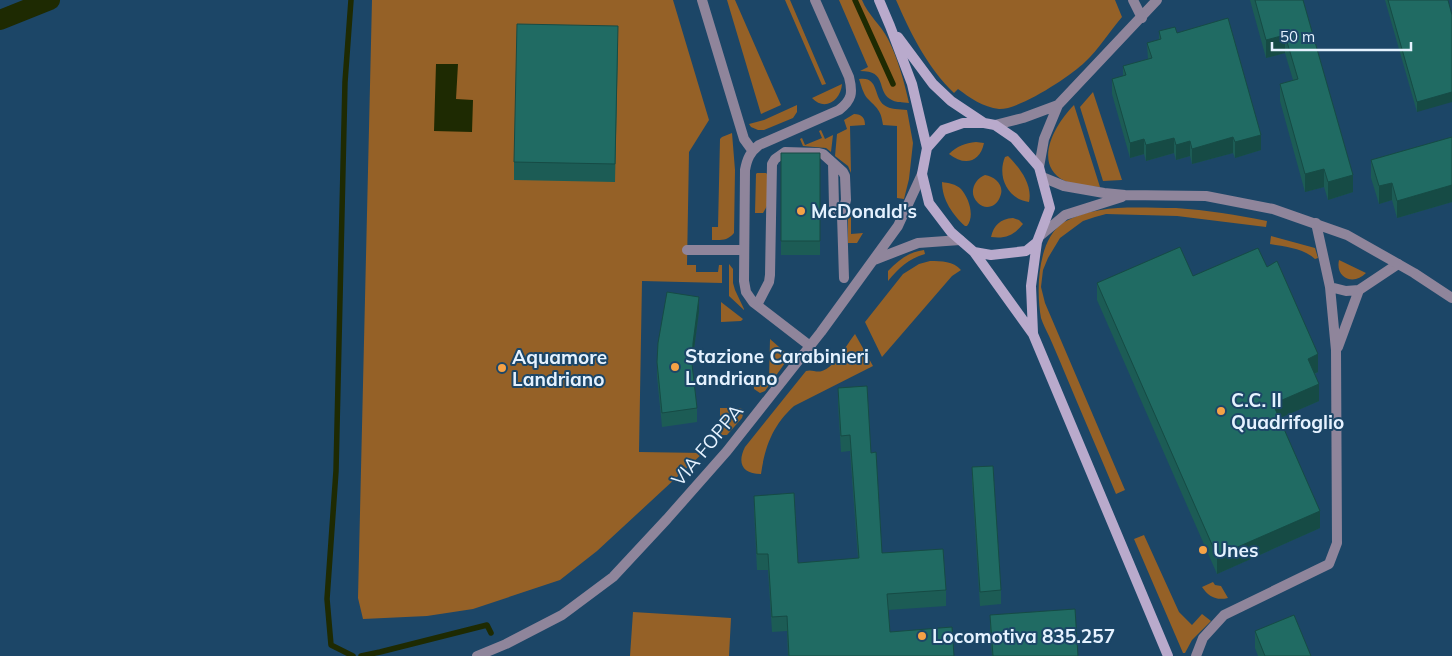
<svg xmlns="http://www.w3.org/2000/svg" width="1452" height="656" font-family="Mulish,sans-serif">
<style>
.green{fill:#956127}
.water{fill:#1e2a02}
.lines{fill:none;stroke-linecap:round;stroke-linejoin:round}
.stream{stroke:#1e2a02;stroke-width:5.5}
.canal{stroke:#1e2a02;stroke-width:20}
.service{stroke:#8f859b;stroke-width:10}
.minor{stroke:#8f859b;stroke-width:10}
.secondary{stroke:#b9aacc;stroke-width:10}
.wall{fill:#1c5c55}
.shaded-wall{fill:#164b45}
.building{fill:#206b63;stroke:#164b45}
.poi-dot{fill:#f6a246;stroke:#1c4667;stroke-width:2}
.labels{text-anchor:middle;dominant-baseline:central;stroke-width:4;stroke-linejoin:round;paint-order:stroke}
.poi-label{font-size:19px;font-weight:bold;fill:#e5f2ff;stroke:#1c4667;text-anchor:start}
.street-label{font-size:19px;fill:#e5f2ff;stroke:#1c4667}
</style>
<rect width="100%" height="100%" fill="#1c4667"/>
<path class="green" d="M372 0H673L709 120 689 152 687 265H696V272H718L719 265H722V283L642 281 639 452 703 453 597 551 560 580 473 609 427 616 363 619 358 598Z
M727 0H735L781 105 761 114Z
M785 0H790L826 84 822 85Z
M839 0H862C868 15 881 25 888 39 898 59 904 81 909 103 902 102 896 103 890 99 876 90 888 71 860 71L868 67Z
M896 0H1115L1122 17C1110 31 1098 50 1085 62 1071 76 1019 110 999 109 983 107 970 98 958 89L954 93C927 67 911 34 896 0Z
M859 79C879 76 873 96 884 105 890 110 900 109 907 110L913 143 909 179 904 199 897 198V126L883 125C881 110 877 108 867 98 863 93 861 85 859 79Z
M842 84C841 100 825 112 812 98Z
M1093 92 1122 180 1103 181 1080 107Z
M797 105V112L793 118 764 130H758L751 127 749 124 764 120Z
M1074 105 1100 187C1088 186 1076 186 1065 181 1031 164 1056 123 1074 105Z
M854 114C862 114 865 118 865 125L850 126 851 173 848 166 835 156 837 134 847 129 844 120Z
M821 130 825 139 833 135 831 152 826 148 803 146 800 139 802 138 805 145 822 138 819 131Z
M732 133 735 170 734 233C727 241 722 240 712 240V227H718L720 139 722 137Z
M976 142 984 143C980 163 964 166 949 154 957 146 965 143 976 142Z
M1008 156C1019 167 1033 184 1029 202 1007 199 997 176 1005 157Z
M757 173H766L767 174V206L763 213H755L756 174Z
M985 175C996 177 1005 186 1000 197 997 206 986 211 978 203 968 194 974 179 985 175Z
M942 182C948 183 956 184 961 189 969 198 975 216 967 226H965C953 215 942 200 942 182Z
M1176 208C1207 210 1237 215 1267 221L1266 227 1177 216 1106 214 1095 217 1083 221 1060 238 1048 258 1043 270 1041 287 1045 303 1125 490 1116 494C1099 453 1081 412 1064 371 1059 359 1054 347 1049 336 1046 330 1043 324 1041 318 1036 291 1037 239 1064 222 1098 203 1139 208 1176 208Z
M851 210V234L863 233 857 243H848V215Z
M1013 218 1019 220 1023 224C1014 235 1006 239 991 237 994 225 1000 219 1013 218Z
M1271 236 1315 248 1318 258 1315 259C1303 248 1286 247 1270 244Z
M924 250 925 254C908 259 899 268 888 281V271C899 260 908 252 924 250Z
M1339 260 1366 273C1354 286 1335 278 1339 260Z
M930 261C942 261 953 261 961 270L952 276 882 357 865 322 903 274 919 264Z
M729 264 733 269V283L735 290 744 309V310L729 296Z
M721 302 743 319 741 321 721 322Z
M855 334 873 366 794 406C773 425 765 446 761 474 742 474 737 463 745 447L806 371C812 369 816 373 822 371 835 367 847 344 855 334Z
M770 339 787 354 785 363 765 391 760 393 754 389V382L769 381Z
M720 408H739L742 409 744 411 742 418 727 435H720Z
M1144 535 1179 612 1192 625 1202 614 1211 621 1192 640 1185 653H1183L1134 539Z
M1213 582 1215 585 1221 586 1228 598C1216 601 1208 596 1202 587Z
M633 612 731 618 729 656H630Z"/>
<path class="water" d="M436 64H458L456 99 473 100 472 132 434 131Z"/>
<g class="lines">
<path class="stream" d="M351 0 345 82 336 471 327 599 331 645 353 656
M855 0 893 84
M361 656 380 652 487 625 491 633"/>
<path class="canal" d="M0 20 50 0"/>
<path class="service" d="M702 0 744 139 752 150
M833 163 834 206 842 215
M1316 223 1330 287 1346 291 1359 290 1398 264
M687 250H744
M757 305 769 282 770 275 772 164 775 159 785 152 819 153 823 154 843 172 845 176 846 200 842 215 844 278
M810 346 753 302 746 292 744 281 745 170C747 159 750 152 759 145L839 110C852 100 853 93 849 77L815 0
M1338 347 1359 290
M1196 656 1203 638 1224 615 1329 564 1337 543 1336 350 1330 287"/>
<path class="minor" d="M1133 0 1142 18
M995 125 1023 118 1058 105
M1039 167 1044 139 1058 105 1157 0
M1042 177 1064 186 1104 193 1125 195 1206 196 1273 209 1347 235 1414 273 1452 298
M1041 235 1065 215 1122 197
M874 260 918 243 960 240
M477 656 506 644 562 615 613 577 667 519 727 451 821 332 898 226 922 174"/>
<path class="secondary" d="M879 0 890 26 912 84 927 148
M898 37 933 84 951 101 984 123
M974 252 991 255 1026 251 1037 242 1050 208 1039 167 1014 138 995 125 984 123H963L943 130 927 148 922 174 929 203 951 232 974 252 1033 334 1168 656
M1033 333 1031 286 1037 242"/>
</g>
<path class="wall" d="M1250 0H1303L1353 192 1328 200 1324 187 1305 192 1280 101V84L1293 80 1285 53 1266 58Z
M1385 0H1448L1417 112Z
M1159 31 1177 33 1261 150 1235 158 1233 153 1192 164 1190 156 1176 160 1174 153 1146 161 1144 154 1130 158 1112 94V79L1123 76V66L1148 60 1147 43 1159 40Z
M618 43 615 182 514 180V162Z
M1452 137V202L1397 218 1392 200 1379 204 1371 178V160Z
M781 153H820V255H781Z
M1267 267 1318 372 1315 374 1319 401 1280 418 1320 528 1217 574 1097 300V283L1193 276Z
M699 311 693 357 692 366 697 408V422L662 427 657 376V362Z
M838 388 871 453 882 553 946 590V606L888 610 890 632 954 656H788L787 631 772 632 768 570H757L754 511V496L798 563 858 558 850 451 841 452 838 404Z
M972 467 1001 590V604L980 606 972 481Z
M990 615 1078 656H992L990 632Z
M1255 631 1311 656H1258L1255 648Z"/>
<path class="shaded-wall" d="M1285 35V53L1266 58V40Z
M1452 92V102L1417 112V102Z
M1261 135V150L1235 158V142Z
M1233 137V153L1192 164V149Z
M1174 138V153L1146 161V145Z
M1144 139V154L1130 158V143Z
M1190 141V156L1176 160V145Z
M1324 169V187L1305 192V174Z
M1353 175V192L1328 200V182Z
M1392 183V200L1379 204V186Z
M1452 185V202L1397 218V201Z
M699 297V311L693 357V343Z
M1318 354V372L1308 376V359Z
M1319 384V401L1273 421V404Z
M1320 511V528L1217 574V556Z"/>
<path class="building" d="M1255 0H1303L1353 175 1328 182 1324 169 1305 174 1280 84 1298 79 1285 35 1266 40Z
M1388 0H1448L1452 15V92L1417 102Z
M1228 18 1261 135 1235 142 1233 137 1192 149 1190 141 1176 145 1174 138 1146 145 1144 139 1130 143 1112 79 1126 75 1123 66 1152 58 1147 43 1161 39 1159 31 1175 27 1177 33Z
M517 24 618 26 615 164 514 162Z
M1452 137V185L1397 201 1392 183 1379 186 1371 160Z
M781 153H820V241H781Z
M1180 247 1193 276 1258 248 1267 267 1277 261 1318 354 1308 359 1319 384 1273 404 1320 511 1217 556 1097 283Z
M667 292 699 297 693 343 692 364 697 408 662 413 657 362 658 343Z
M867 386 871 453 876 452 882 553 943 549 946 590 887 594 890 632 952 627 954 656H789L787 616 772 617 768 554H757L754 496 794 493 798 563 859 558 850 435 841 436 838 388Z
M993 466 1001 590 980 592 972 467Z
M1075 609 1078 656H993L990 615Z
M1294 615 1311 656H1265L1255 631Z"/>
<g class="poi-dot">
<circle cx="801" cy="211" r="5"/>
<circle cx="675" cy="367" r="5"/>
<circle cx="502" cy="368" r="5"/>
<circle cx="1221" cy="411" r="5"/>
<circle cx="1203" cy="550" r="5"/>
<circle cx="922" cy="636" r="5"/>
</g>
<g class="labels">
<g class="poi-label">
<text x="811" y="211">McDonald's</text>
<text x="685" y="356">Stazione Carabinieri<tspan x="685" dy="22">Landriano</tspan></text>
<text x="512" y="357">Aquamore<tspan x="512" dy="22">Landriano</tspan></text>
<text x="1231" y="400">C.C. Il<tspan x="1231" dy="22">Quadrifoglio</tspan></text>
<text x="1213" y="550">Unes</text>
<text x="932" y="636">Locomotiva 835.257</text>
</g>
<g class="street-label">
<text transform="translate(707 445) rotate(-50)">VIA FOPPA</text>
</g>
</g>
<path d="M1272 42v8h139v-8" fill="none" stroke="#e5f2ff" stroke-width="2.5"/>
<text x="1280" y="42" font-size="15" fill="#e5f2ff" stroke="#1c4667" stroke-width="4" paint-order="stroke">50 m</text>
</svg>
